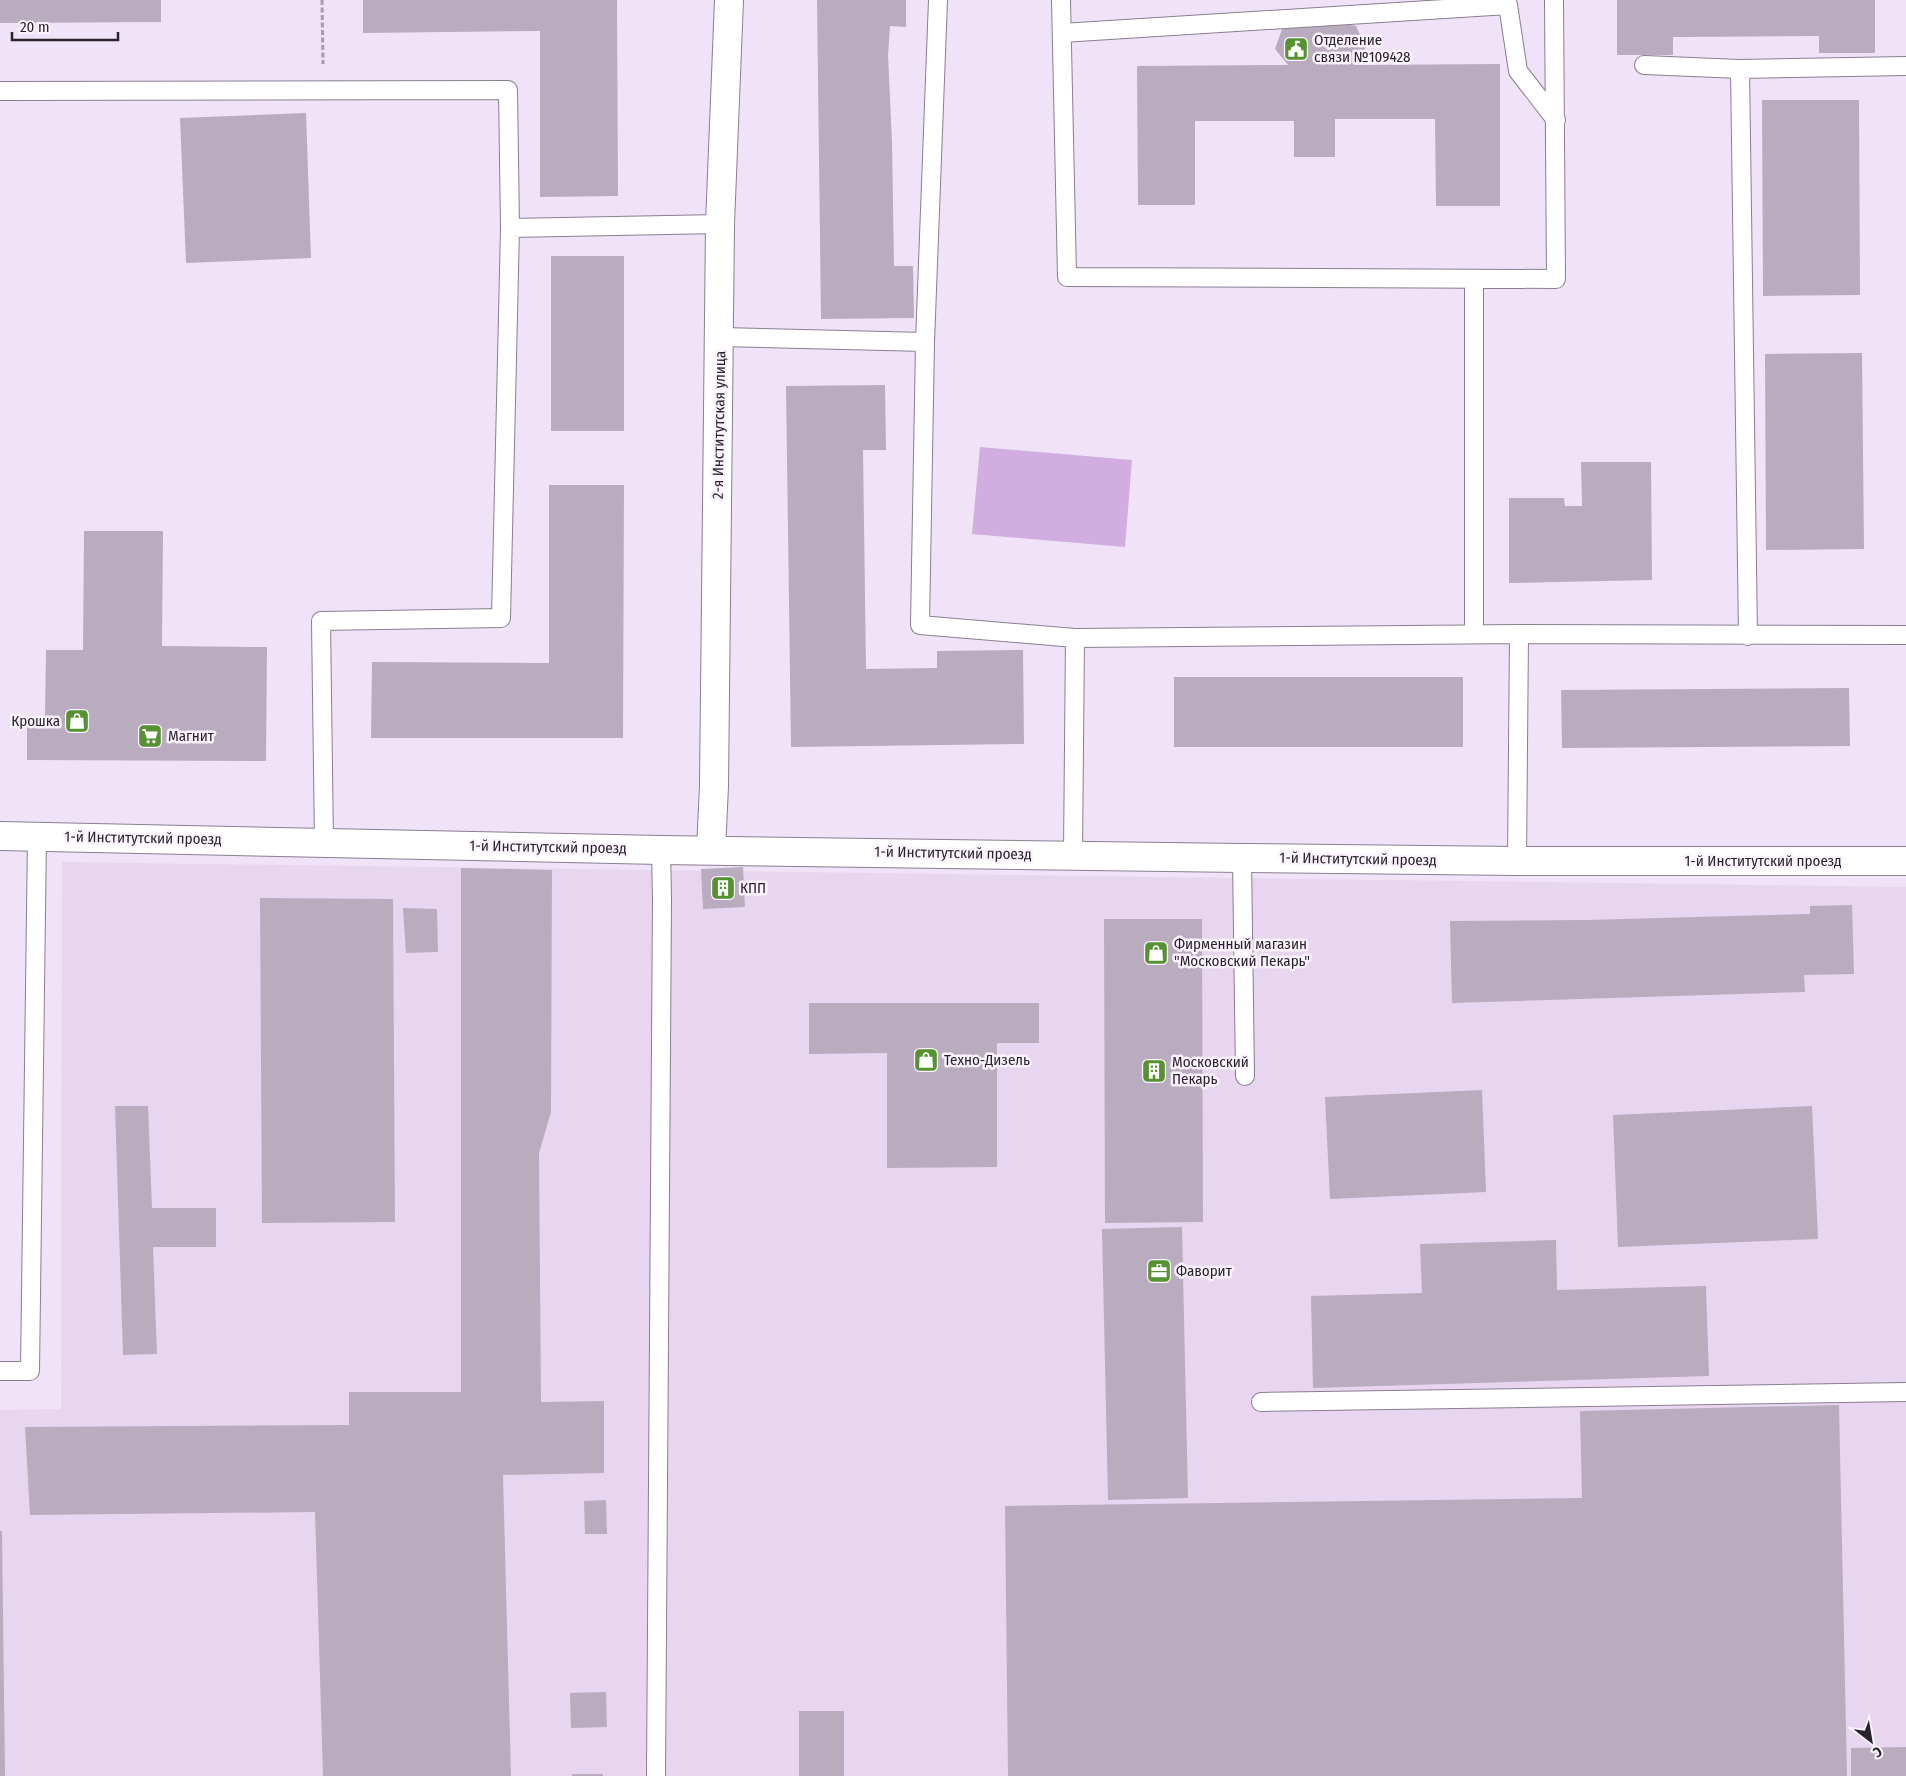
<svg xmlns="http://www.w3.org/2000/svg" width="1906" height="1776" font-family="'Fira Sans Condensed',sans-serif">
<style>
.built{fill:#e8d6f0}
.green{fill:#d1ade0}
.building{fill:#b9acbf}
.lines{fill:none;stroke-linecap:round;stroke-linejoin:round}
.lane-casing{stroke:#8a7e90;stroke-width:20}
.street-casing{stroke:#8a7e90;stroke-width:30}
.path{stroke:#a79cab;stroke-width:3;stroke-dasharray:5 2.5;stroke-linecap:butt}
.lane{stroke:#fff;stroke-width:18}
.street{stroke:#fff;stroke-width:28}
.labels{text-anchor:middle;dominant-baseline:central;stroke-width:5;stroke-linejoin:round;paint-order:stroke}
.poi-label{font-size:15px;fill:#29242b;stroke:#fbf3ff;text-anchor:start}
.street-label{font-size:15px;fill:#29242b;stroke:#fbf3ff}
</style>
<rect width="100%" height="100%" fill="#f1e3f7"/>
<path class="built" d="M62 862 1906 887V1776H0V1410L61 1409Z"/>
<path class="green" d="M980 447 1132 460 1125 547 972 534Z"/>
<path class="building" d="M0 0H161V22L0 23Z
M363 0H617L618 196 540 197V31L363 33Z
M817 0H906V27L890 26 888 55 892 142 894 266H913L914 318 821 319Z
M1617 0H1875V53H1819V36L1683 37H1673V55H1617Z
M1304 22H1337L1356 26 1366 47 1354 65 1500 64V206H1436L1435 119H1335V157H1294V121H1195V205H1138L1137 66 1288 65 1275 49 1282 29Z
M1762 100H1859L1860 295 1763 296Z
M306 113 311 258 186 263 180 118Z
M551 256H624V431H551Z
M1862 353 1864 549 1766 550 1765 354Z
M885 385 886 450H863L866 669 937 668V651L1023 650 1024 744 791 747 786 386Z
M1581 462H1651L1652 580 1509 583V498H1564L1565 506H1582Z
M549 485H624L623 738H371L372 662 549 663Z
M84 531H163L162 646 267 647 266 761 27 760V717H45L46 650H83Z
M1174 677H1463V747H1174Z
M1849 688 1850 746 1562 748 1561 690Z
M743 867 745 907 703 909 701 869Z
M461 868 552 870 551 1112 539 1153 541 1402 604 1401V1473L503 1475 511 1776H323L315 1512 30 1515 25 1427 349 1425V1392H461Z
M260 898 393 899 395 1222 262 1223Z
M1852 905 1854 974 1804 975 1805 992 1452 1003 1450 921 1586 920 1810 914V906Z
M403 908 437 909 438 952 406 953Z
M1104 919H1202L1203 1222 1105 1223Z
M809 1003H1039V1043H997V1167L887 1168V1053L809 1054Z
M1482 1090 1486 1192 1330 1199 1325 1097Z
M115 1106H148L152 1208H216V1247H153L157 1354 123 1355Z
M1812 1106 1818 1239 1618 1247 1613 1115Z
M1182 1227 1188 1498 1108 1500 1102 1229Z
M1556 1240 1557 1290 1706 1286 1709 1376 1313 1388 1311 1296 1422 1293 1420 1244Z
M1839 1405 1847 1776H1008L1005 1506 1582 1498 1580 1411Z
M606 1500 607 1534H585L584 1501Z
M0 1531H2L5 1776H0Z
M606 1692 607 1727 571 1728 570 1693Z
M799 1711H844V1776H799Z
M1906 1747V1776H1851V1748Z
M572 1774H603V1776H572Z"/>
<g class="lines">
<defs>
<path id="lane" d="M938 0 925 342 920 625 1075 638 1519 634 1906 635
M1061 0 1067 277 1556 279 1554 0
M1062 33 1508 5 1518 71 1556 120
M1644 65 1740 69 1906 66
M1740 69 1748 636
M0 91 508 90 510 228
M1474 279V634
M720 337 925 342
M324 842 321 621 501 618 510 228 720 224
M1073 854 1075 638
M1242 858 1245 1076
M1517 861 1519 634
M0 1371H30L37 836
M1261 1402 1906 1392
M656 1776 662 899 661 850"/>
<path id="street" d="M0 836 661 850 1242 858 1517 861H1906
M711 850 714 786 720 224 729 0"/>
</defs>
<use href="#lane" class="lane-casing"/>
<use href="#street" class="street-casing"/>
<path class="path" d="M322 0 323 64"/>
<use href="#lane" class="lane"/>
<use href="#street" class="street"/>
</g>
<defs>
<symbol id="civic-square" viewBox="-11 -11 22 22"><rect x="-9" y="-9" width="18" height="18" rx="4" fill="#569232" stroke="#fbf3ff"/><path d="M-.6-6.5H3V-4.5H.6V-3L4-1V1h2V6H-6V1h2V-1L-.6-3ZM-1.2 2.5V6h2.4V2.5Z" fill="#fff"/></symbol>
<symbol id="shop-square" viewBox="-11 -11 22 22"><rect x="-9" y="-9" width="18" height="18" rx="4" fill="#569232" stroke="#fbf3ff"/><path d="M-5-2.5h2.3a2.7 3.5 0 0 1 5.4 0H5L5.5 6h-11ZM-1.5-2.5h3a1.5 2.3 0 0 0-3 0Z" fill="#fff"/></symbol>
<symbol id="supermarket-square" viewBox="-11 -11 22 22"><rect x="-9" y="-9" width="18" height="18" rx="4" fill="#569232" stroke="#fbf3ff"/><path d="M-6-5.5h2.5l.6 2H6L4.5 2H-2.5L-4.4-4H-6ZM-1.5 3.2a1.3 1.3 0 1 0 .1 0ZM3 3.2a1.3 1.3 0 1 0 .1 0Z" fill="#fff"/></symbol>
<symbol id="building-square" viewBox="-11 -11 22 22"><rect x="-9" y="-9" width="18" height="18" rx="4" fill="#569232" stroke="#fbf3ff"/><path d="M-4-6H4V6H1V3H-1V6H-4ZM-2.5-4.3h1.7v1.8h-1.7ZM.8-4.3h1.7v1.8H.8ZM-2.5-1h1.7V.8h-1.7ZM.8-1h1.7V.8H.8Z" fill="#fff"/></symbol>
<symbol id="office-square" viewBox="-11 -11 22 22"><rect x="-9" y="-9" width="18" height="18" rx="4" fill="#569232" stroke="#fbf3ff"/><path d="M-6-3h4V-5.5h4V-3h4V5H-6ZM-1-4.5V-3h2v-1.5ZM-6 0V1H6V0Z" fill="#fff"/></symbol>
</defs>
<g fill-rule="evenodd">
<use href="#civic-square" x="1282" y="35" width="28" height="28"/>
<use href="#shop-square" x="63" y="707" width="28" height="28"/>
<use href="#supermarket-square" x="136" y="722" width="28" height="28"/>
<use href="#building-square" x="709" y="874" width="28" height="28"/>
<use href="#shop-square" x="1142" y="939" width="28" height="28"/>
<use href="#shop-square" x="912" y="1046" width="28" height="28"/>
<use href="#building-square" x="1140" y="1057" width="28" height="28"/>
<use href="#office-square" x="1145" y="1257" width="28" height="28"/>
</g>
<g class="labels">
<g class="poi-label">
<text x="1314" y="40">Отделение<tspan x="1314" dy="17">связи №109428</tspan></text>
<text x="60" y="721" text-anchor="end">Крошка</text>
<text x="168" y="736">Магнит</text>
<text x="740" y="888">КПП</text>
<text x="1174" y="944">Фирменный магазин<tspan x="1174" dy="17">"Московский Пекарь"</tspan></text>
<text x="944" y="1060">Техно-Дизель</text>
<text x="1172" y="1062">Московский<tspan x="1172" dy="17">Пекарь</tspan></text>
<text x="1176" y="1271">Фаворит</text>
</g>
<g class="street-label">
<text transform="translate(719 425) rotate(-89)">2-я Институтская улица</text>
<text transform="translate(143 838) rotate(1)">1-й Институтский проезд</text>
<text transform="translate(548 847) rotate(1)">1-й Институтский проезд</text>
<text transform="translate(953 853) rotate(1)">1-й Институтский проезд</text>
<text transform="translate(1358 859) rotate(1)">1-й Институтский проезд</text>
<text x="1763" y="861">1-й Институтский проезд</text>
</g>
</g>
<g transform="translate(1871 1741) rotate(149)" stroke="#fbf3ff" stroke-width="4" paint-order="stroke">
<path d="M0-4L9 19L0 12L-9 19Z" fill="#29242b"/>
<text y="-8" font-size="14" font-weight="bold" text-anchor="middle" fill="#29242b">С</text>
</g>
<path d="M12 32v8h106v-8" fill="none" stroke="#29242b" stroke-width="2.5"/>
<text x="20" y="32" font-size="15" fill="#29242b" stroke="#fbf3ff" stroke-width="4" paint-order="stroke">20 m</text>
</svg>
